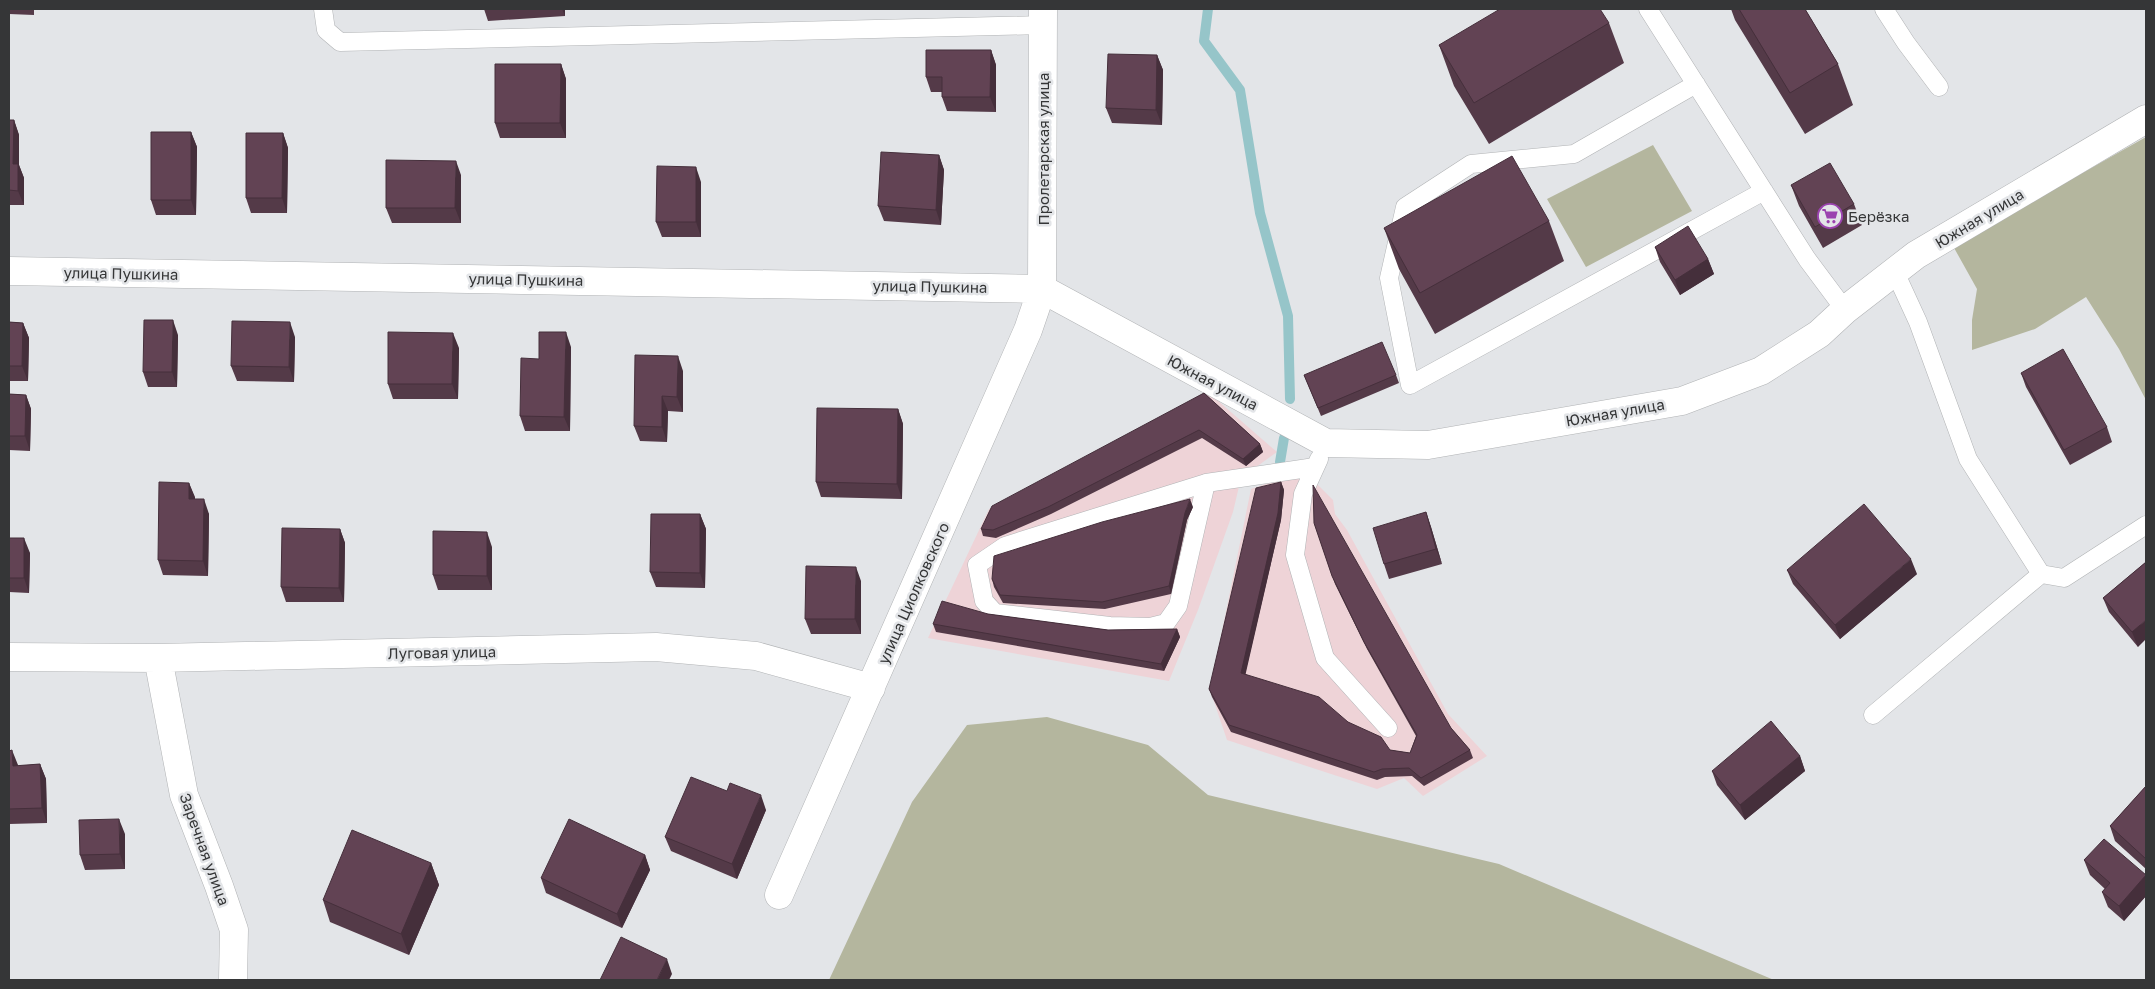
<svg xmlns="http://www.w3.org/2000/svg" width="2155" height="989" font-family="'Golos Text',sans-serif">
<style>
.industrial{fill:#eed3d7}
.green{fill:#b4b69e}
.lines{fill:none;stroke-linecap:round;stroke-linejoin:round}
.stream{stroke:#96c5c9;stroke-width:10}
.service-casing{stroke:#b1b3b5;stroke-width:19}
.minor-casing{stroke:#b1b3b5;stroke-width:29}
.service{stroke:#fff;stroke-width:18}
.minor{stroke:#fff;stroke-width:28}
.wall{fill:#543a48}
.shaded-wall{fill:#452f3b}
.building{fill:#624354;stroke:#452f3b}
.labels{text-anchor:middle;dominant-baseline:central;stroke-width:5;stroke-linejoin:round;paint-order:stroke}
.street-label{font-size:15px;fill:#353637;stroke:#e3e5e8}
.poi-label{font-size:15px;fill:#353637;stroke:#e3e5e8;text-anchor:start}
</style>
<rect width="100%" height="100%" fill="#e3e5e8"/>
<path class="industrial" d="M1209 393 1277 452 1241 478 1233 512 1198 610 1169 681 928 638 989 509Z
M1287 477 1313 480 1333 500 1335 514 1347 530 1448 714 1487 756 1423 796 1404 778 1377 789 1227 740 1210 690 1251 489Z"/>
<path class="green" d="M2146 137V400L2119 349 2086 297 2035 329 1972 350V320L1977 289 1953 246Z
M1653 145 1692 211 1586 267 1547 199Z
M1047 717 1148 745 1208 795 1499 864 1774 980H829L912 802 967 725Z"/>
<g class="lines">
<path class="stream" d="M1208 9 1204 41 1240 90 1260 213 1288 316 1290 399
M1280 462 1284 438"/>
<defs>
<path id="service" d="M323 9 326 30 340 42 1043 25
M1648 9 1807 259 1845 310
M1884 9 1906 43 1939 87
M1696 84 1574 154 1471 164 1405 207 1389 278 1410 385 1764 191
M1895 272 1918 322 1968 459 2041 574 2064 578 2146 525
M1319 459 1303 494 1295 555 1325 658 1388 728
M1206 483 1178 606 1166 623 1150 627 1110 626 995 613 984 601 977 565 1005 546 1206 483 1315 467
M1873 715 2041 574"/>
<path id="minor" d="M9 271 1042 289 1326 443 1428 445 1682 401 1761 371 1819 334 1845 310 1916 255 2146 119
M9 657 158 658 656 647 756 656 871 688
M158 658 184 795 219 886 234 930 233 980
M779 895 1028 330 1042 289 1043 9"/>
</defs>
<use href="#service" class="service-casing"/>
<use href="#minor" class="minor-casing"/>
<use href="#service" class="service"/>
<use href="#minor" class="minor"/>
</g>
<path class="wall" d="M9 9H34V15L9 14Z
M484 9H565V16L488 21Z
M1731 9H1805L1838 64 1853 105 1805 134 1735 20Z
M1609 23 1624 63 1489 144 1454 86 1439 45Z
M991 50 996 65V112L947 111 942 97V92H931L926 77Z
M1157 55 1163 70 1162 125 1112 123 1106 108Z
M561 64 566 79V138H500L495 123Z
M9 120H14L19 135V165L24 178V205H9Z
M191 132 197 147 196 215H156L151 200Z
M283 133 288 148 287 213H251L246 198Z
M939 155 944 170 941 225 884 221 878 206Z
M461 175V223H392L386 208Z
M701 182V237H662L656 222Z
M1791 185 1854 204 1862 225 1823 248 1799 206Z
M1549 221 1564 261 1435 334 1399 269 1384 228Z
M1655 247 1708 259 1714 274 1680 295 1660 262Z
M9 322 23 323 29 338 28 381H9Z
M178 335 177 387H148L143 372Z
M295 337 294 382 237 381 231 366Z
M571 347 570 431H525L520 416 539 359Z
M459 348 458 399H393L388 384Z
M683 371V412L668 411 667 442 640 441 634 426Z
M2021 373 2107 427 2112 442 2070 465 2026 387Z
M1304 375H1396L1399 383 1321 416Z
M1204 393 1260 444 1263 452 1246 466 1202 438 1051 514 996 538 983 536 981 529Z
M9 394 26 395 31 409 30 451 9 450Z
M898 409 903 424 902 499 821 497 816 482Z
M1281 482 1284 490 1281 520 1245 674 1348 722 1390 750 1410 753 1416 736 1367 649 1335 584 1314 523 1451 728 1470 750 1473 758 1424 786 1412 776 1385 777 1377 780 1231 732 1212 697 1209 689Z
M189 483 195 499 209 514 208 576 163 575 158 560Z
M1193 507 1187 520 1171 594 1105 609 1003 603 994 587 992 579Z
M1426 512 1431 527 1442 564 1389 579 1384 564Z
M700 514 706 529 705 588 656 587 650 572Z
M340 529 345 543 344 602H286L281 587Z
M9 538 30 553 29 593 9 592Z
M492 547V590H438L433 575Z
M2146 562 2138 647 2109 612 2103 598Z
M1787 570 1917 574 1840 639 1793 584Z
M861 581V634H811L805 619Z
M988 614 1108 630 1177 629 1180 637 1164 671 936 632 933 624Z
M9 751 18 766 40 764 46 779 47 823 9 824Z
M1800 756 1805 771 1745 820 1717 785 1712 771Z
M2146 786V869L2115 841 2110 826Z
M727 791 766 810 737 879 671 851 665 837Z
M125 834V869L85 870 80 855Z
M645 855 650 870 622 928 546 893 541 878Z
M2084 860 2146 877V896L2124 921 2108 907 2102 892 2105 889 2090 875Z
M431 863 439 885 409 955 330 922 323 900Z"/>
<path class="shaded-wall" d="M562 9H565V16Z
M991 50 996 65V112L990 97Z
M1157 55 1163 70 1162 125 1156 110Z
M561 64 566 79V138L560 123Z
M14 120 19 135V165L24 178V205L18 191 13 164Z
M191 132 197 147 196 215 191 200Z
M283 133 288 148 287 213 282 198Z
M939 155 944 170 941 225 936 210Z
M456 161 461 175V223L455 208Z
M696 167 701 182V237L696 222Z
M1708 259 1714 274 1680 295 1675 280Z
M173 320 178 335 177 387 172 372Z
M290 322 295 337 294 382 289 367Z
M23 323 29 338 28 381 22 366Z
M566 332 571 347 570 431 564 417Z
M453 333 459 348 458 399 452 384Z
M678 356 683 371V412L677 397Z
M26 395 31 409 30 451 25 436Z
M662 396 668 411 667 442 662 427Z
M898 409 903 424 902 499 897 484Z
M1260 444 1263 452 1246 466 1243 459Z
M1281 482 1284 490 1281 520 1244 681 1241 673Z
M189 483 195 497V514L189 499Z
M204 499 209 514 208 576 203 561Z
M1190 499 1193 507 1187 520 1171 594 1169 586 1185 513Z
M1426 512 1431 527 1442 564 1436 549Z
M700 514 706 529 705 588 700 573Z
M340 529 345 543 344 602 339 588Z
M487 532 492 547V590L487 576Z
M24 538 30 553 29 593 24 578Z
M1911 559 1917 574 1840 639 1835 625Z
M856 567 861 581V634L855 619Z
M2146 620V639L2138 647 2132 632Z
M1177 629 1180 637 1164 671 1161 664Z
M12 750 18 765V781L13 766Z
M1800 756 1805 771 1745 820 1740 805Z
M40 764 46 779 47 823 42 808Z
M761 795 766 810 737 879 732 864Z
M119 819 125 834V869L120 854Z
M645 855 650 870 622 928 617 914Z
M431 863 439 885 409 955 401 934Z
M2146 875V896L2124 921 2119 906Z
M667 959 672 974 669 980H657Z"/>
<path class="building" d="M1500 9H1600L1609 23 1474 103 1439 45Z
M1739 9H1805L1838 64 1790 93Z
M926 50H991L990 97H942V77H926Z
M1108 54 1157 55 1156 110 1106 108Z
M495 64H561L560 123H495Z
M9 120H14L13 164H18V191L9 190Z
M151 132H191V200H151Z
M246 133H283L282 198H246Z
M881 152 939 155 936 210 878 206Z
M1512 156 1549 221 1420 293 1384 228Z
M386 160 456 161 455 208H386Z
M1830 163 1854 204 1815 227 1791 185Z
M657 166 696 167V222H656Z
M1688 226 1708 259 1675 280 1655 247Z
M144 320H173L172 372H143Z
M232 321 290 322 289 367 231 366Z
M9 322 23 323 22 366H9Z
M388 332 453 333 452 384H388Z
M539 332H566L564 417 520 416 521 358 539 359Z
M1382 342 1396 375 1318 408 1304 375Z
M2063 349 2107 427 2064 450 2021 373Z
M635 355 678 356 677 397 662 396V427L634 426Z
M1204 393 1260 444 1243 459 1199 430 1048 507 993 530 981 529 992 506Z
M9 394 26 395 25 436H9Z
M817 408 898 409 897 484 816 482Z
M159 482 189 483V499H204L203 561 158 560Z
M1281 482 1278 513 1241 673 1319 697 1348 722 1381 737 1390 750 1410 753 1417 735 1364 642 1332 576 1314 523 1313 485 1451 728 1470 750 1421 778 1409 768 1382 769 1374 772 1229 725 1209 689 1256 488Z
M1190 499 1185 513 1169 586 1102 602 1000 595 992 579 994 556 1102 522Z
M1864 504 1911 559 1835 625 1787 570Z
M1426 512 1436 549 1384 564 1373 528Z
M651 514H700V573L650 572Z
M282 528 340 529 339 588 281 587Z
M433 531 487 532V576L433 575Z
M9 538H24V578H9Z
M2146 562V620L2132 632 2103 598Z
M806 566 856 567 855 619H805Z
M942 601 988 614 1108 630 1177 629 1161 664 933 624Z
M1771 721 1800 756 1740 805 1712 771Z
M12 750 13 766 40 764 42 808 9 809V751Z
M691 777 727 791 730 783 761 795 732 864 665 837Z
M2146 786V859L2110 826Z
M119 819 120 854 80 855 79 820Z
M569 819 645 855 617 914 541 878Z
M352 830 431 863 401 934 323 900Z
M2104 839 2146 875 2119 906 2102 892 2110 883 2084 860Z
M621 937 667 959 657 980H600Z"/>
<defs>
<symbol id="supermarket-ring" viewBox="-11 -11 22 22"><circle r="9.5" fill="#e3e5e8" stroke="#9b43af" stroke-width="1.5"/><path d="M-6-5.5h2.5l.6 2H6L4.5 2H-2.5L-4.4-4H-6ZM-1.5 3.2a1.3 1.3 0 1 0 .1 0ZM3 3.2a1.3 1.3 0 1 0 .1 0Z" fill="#9b43af"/></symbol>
</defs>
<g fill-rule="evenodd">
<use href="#supermarket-ring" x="1816" y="202" width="28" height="28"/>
</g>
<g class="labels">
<g class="street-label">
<text transform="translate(1043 149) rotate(-90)">Пролетарская улица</text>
<text transform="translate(1979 218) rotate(-31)">Южная улица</text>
<text transform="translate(121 273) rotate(1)">улица Пушкина</text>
<text transform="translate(526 279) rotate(1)">улица Пушкина</text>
<text transform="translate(930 286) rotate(1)">улица Пушкина</text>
<text transform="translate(1213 382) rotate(28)">Южная улица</text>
<text transform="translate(1615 412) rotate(-10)">Южная улица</text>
<text transform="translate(913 593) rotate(-66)">улица Циолковского</text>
<text transform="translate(442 652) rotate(-1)">Луговая улица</text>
<text transform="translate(205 849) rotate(70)">Заречная улица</text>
</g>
<g class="poi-label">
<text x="1848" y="216">Берёзка</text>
</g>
</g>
<rect width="2155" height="989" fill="none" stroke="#353637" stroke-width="20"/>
</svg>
